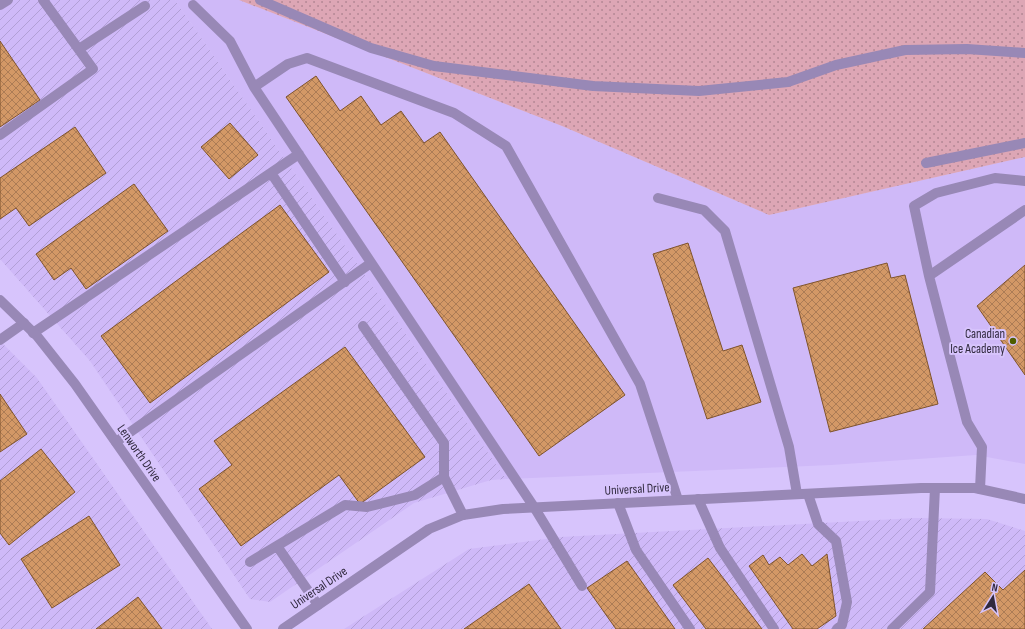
<svg xmlns="http://www.w3.org/2000/svg" width="1025" height="629" font-family="'Sofia Sans Condensed',sans-serif">
<style>
.built{fill:#cfb9f8}
.industrial{fill:url(#industrial-furrows)}
.grass{fill:url(#grass-dots)}
.building{fill:url(#building-cross-hatch);stroke:#7f532c}
.lines{fill:none;stroke-linecap:round;stroke-linejoin:round}
.lane{stroke:#9888b6;stroke-width:10}
.street{stroke:#9888b6;stroke-width:10}
.poi-dot{fill:#4f5e00;stroke:#d7c4fc;stroke-width:1.5}
.labels{text-anchor:middle;dominant-baseline:central;stroke-width:4;stroke-linejoin:round;paint-order:stroke}
.poi-label{font-size:13px;fill:#30293e;stroke:#d7c4fc;text-anchor:end}
.street-label{font-size:13px;fill:#30293e;stroke:#d7c4fc}
</style>
<defs>
<pattern id="industrial-furrows" width="10" height="10" patternUnits="userSpaceOnUse"><rect width="10" height="10" fill="#cfb9f8"/><path d="M-1 1l2-2M0 10L10 0M9 11l2-2" fill="none" stroke="#b29fd6"/></pattern>
<pattern id="grass-dots" width="8" height="8" patternUnits="userSpaceOnUse"><rect width="8" height="8" fill="#dda6b5"/><path d="M2 2h.1M6 6h.1" fill="none" stroke="#b48795" stroke-width="1.8" stroke-linecap="round"/></pattern>
<pattern id="building-cross-hatch" width="8" height="8" patternUnits="userSpaceOnUse"><rect width="8" height="8" fill="#d39866"/><path d="M0 0l8 8M0 8l8-8" fill="none" stroke="#ac7c55"/></pattern>
</defs>
<rect width="100%" height="100%" fill="#d7c4fc"/>
<path class="built" d="M175 0H239L562 126 769 215 1025 157V464L976 455 831 465 506 479Z"/>
<path class="industrial" d="M0 0H175L506 479 491 480 414 503 270 602 250 599 90 361 0 259Z
M0 341 37 378 212 629H0Z
M915 518 987 519 1025 531V629H344L469 549 561 537Z"/>
<path class="grass" d="M239 0H1025V157L769 215 562 126Z"/>
<path class="building" d="M0 41 40 100 0 127Z
M316 76 340 111 361 96 381 125 401 111 424 143 440 132 625 395 539 456 286 97Z
M230 123 258 155 229 179 201 147Z
M75 127 106 173 29 226 16 208 0 219V178Z
M134 184 168 231 86 289 71 268 54 280 36 254Z
M280 205 329 272 150 403 101 336Z
M688 243 723 351 742 345 761 402 707 419 653 254Z
M887 263 891 278 905 275 938 404 830 432 793 288Z
M1025 265V375L977 306Z
M345 347 425 457 360 504 339 475 241 546 199 489 232 465 214 441Z
M0 394 27 434 0 452Z
M41 449 75 492 9 545 0 533V481Z
M89 516 120 565 52 608 21 559Z
M802 554 812 566 827 554 836 616 817 629H793L749 566 763 555 769 565 780 557 788 565Z
M708 558 762 629H706L673 585Z
M627 561 675 629H616L587 588Z
M1025 570V629H923L985 572 1003 590Z
M529 584 561 629H464Z
M138 597 162 629H96Z"/>
<g class="lines">
<path class="lane" d="M260 0 371 48 434 66 593 86 699 91 788 82 836 65 905 50 967 49 1025 53
M0 5 8 0
M193 5 230 41 254 87
M79 49 145 6
M0 135 93 69 43 0
M926 163 1025 143
M271 173 345 282
M658 198 704 210 725 231 789 447 797 494
M929 276 1025 210
M363 326 444 443V477L463 515
M33 333 299 154
M0 340 24 323
M116 442 371 263
M980 489 982 447 967 422 929 276 914 206 936 193 995 178 1025 181
M808 494 818 524 836 541 847 602 842 625 837 629
M698 499 720 548 774 629
M618 503 636 550 690 629
M277 546 318 605
M250 562 345 505 367 507 415 495 444 477
M582 586 534 507 254 87 288 64 307 58 454 113 506 146 640 384 678 500
M892 629 930 592 935 488"/>
<path class="street" d="M0 300 37 336 75 384 247 629
M283 629 429 529 463 515 503 509 921 488H975L1025 499"/>
</g>
<circle class="poi-dot" cx="1013" cy="341" r="4"/>
<g class="labels">
<g class="poi-label">
<text x="1005" y="334">Canadian<tspan x="1005" dy="15">Ice Academy</tspan></text>
</g>
<g class="street-label">
<text transform="translate(139 453) rotate(55)">Lenworth Drive</text>
<text transform="translate(637 489) rotate(-3)">Universal Drive</text>
<text transform="translate(319 588) rotate(-34)">Universal Drive</text>
</g>
</g>
<g transform="translate(993 597) rotate(11)" stroke="#d7c4fc" stroke-width="3" paint-order="stroke">
<path d="M0-3L7 15L0 10L-7 15Z" fill="#30293e"/>
<text y="-6" font-size="11" font-weight="bold" text-anchor="middle" fill="#30293e">N</text>
</g>
</svg>
